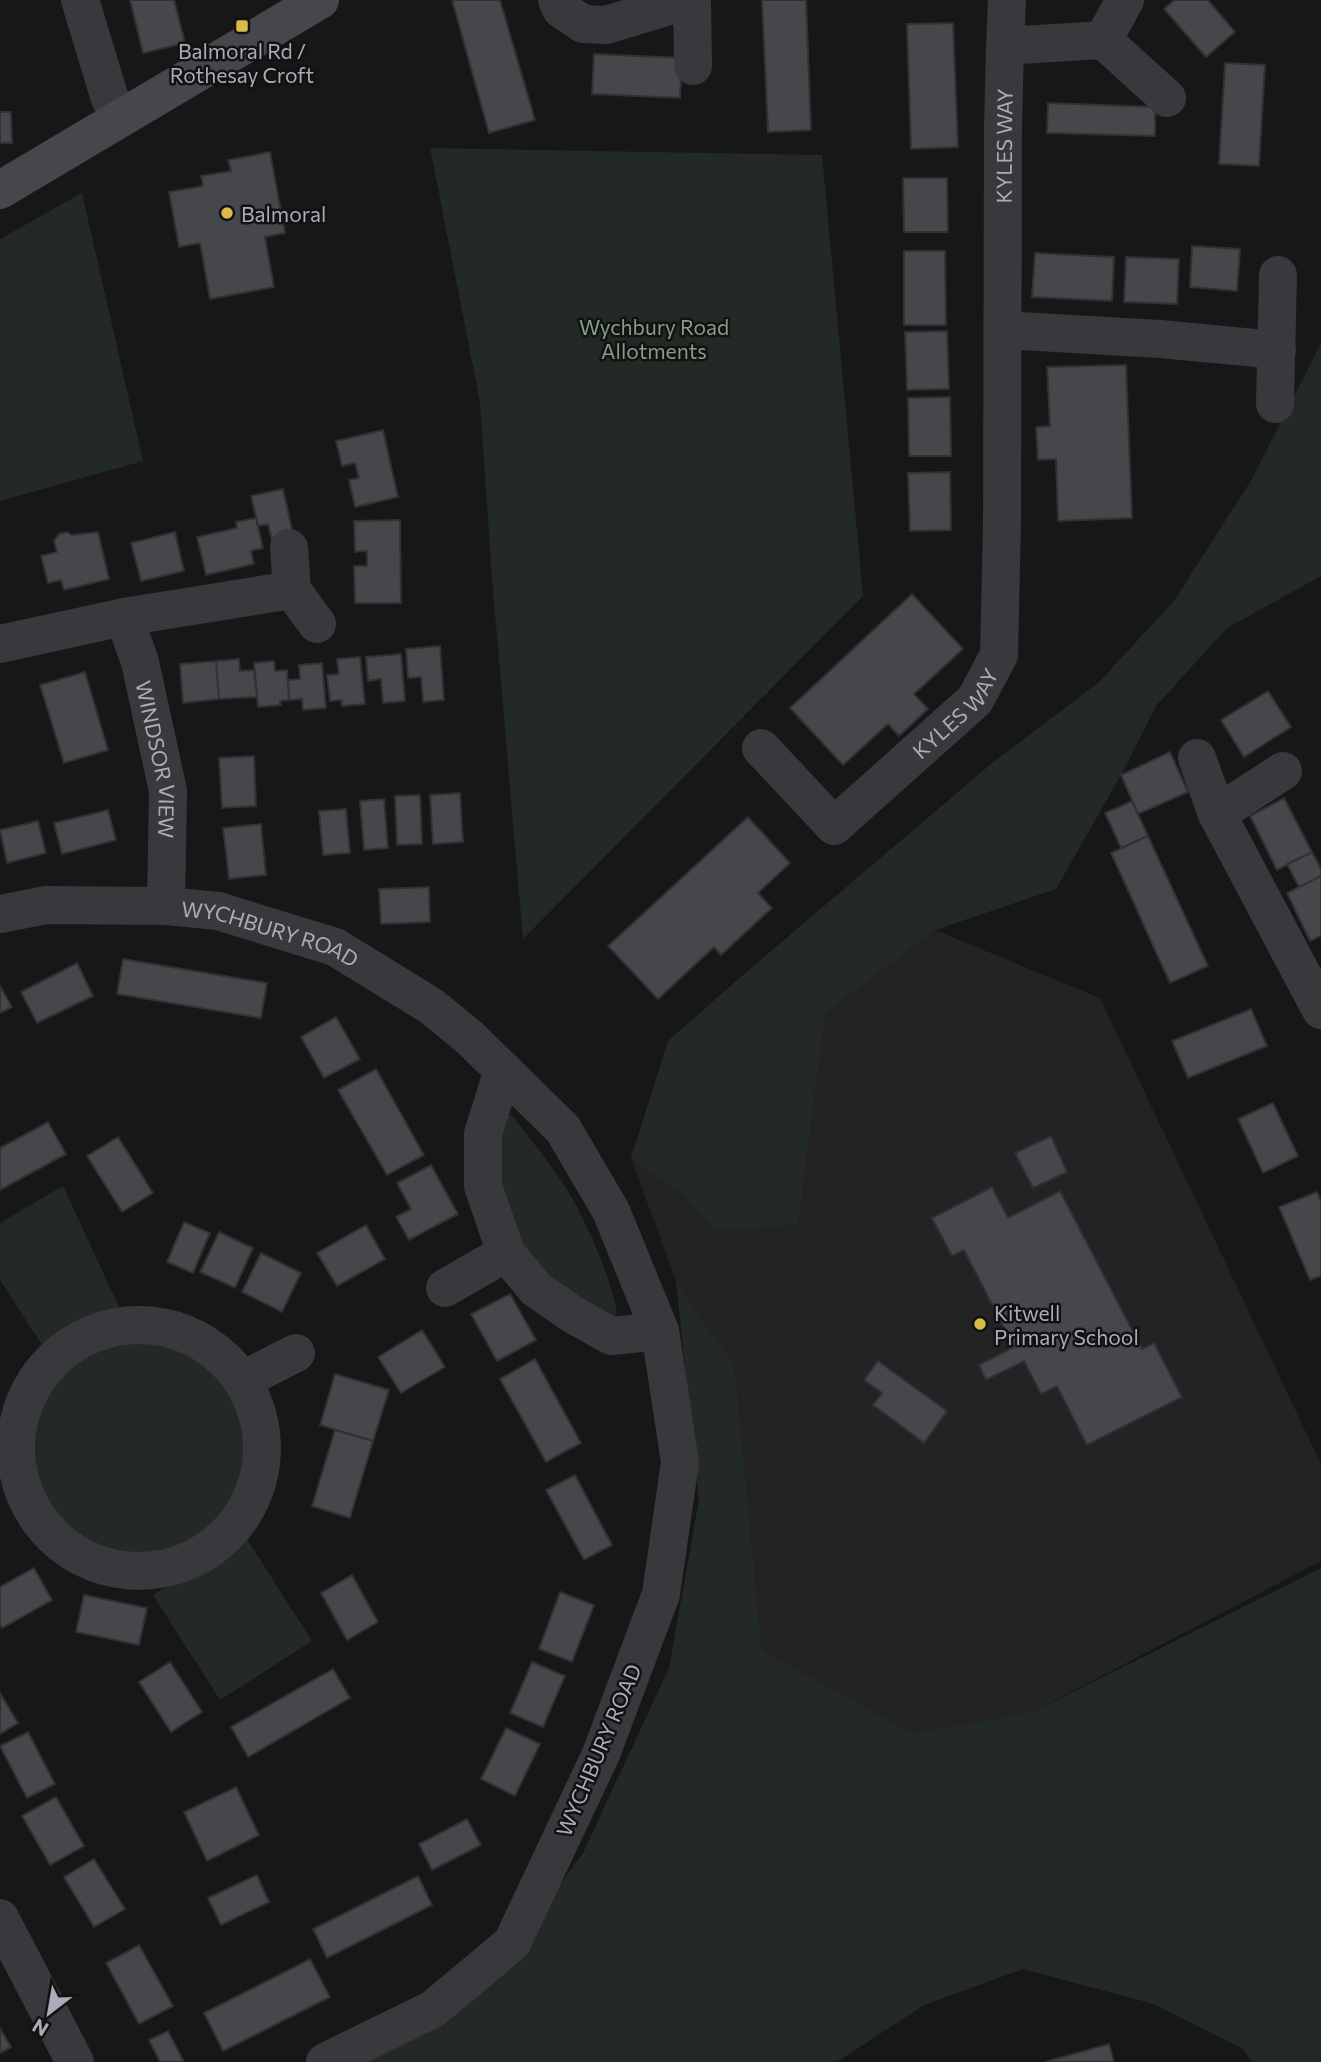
<svg xmlns="http://www.w3.org/2000/svg" width="1321" height="2062" font-family="Commissioner,sans-serif">
<style>
.built{fill:#232325}
.green{fill:#232a25}
.building{fill:#46474b;stroke:#313134;stroke-width:2}
.lines{fill:none;stroke-linecap:round;stroke-linejoin:round}
.street{stroke:#38383d;stroke-width:38}
.secondary{stroke:#46474d;stroke-width:38}
.poi-dot{fill:#dcb94b;stroke:#121213;stroke-width:2.5}
.labels{text-anchor:middle;dominant-baseline:central;stroke-width:5;stroke-linejoin:round;paint-order:stroke}
.poi-label{font-size:21px;fill:#aaadb7;stroke:#121213;text-anchor:start}
.street-label{font-size:21px;fill:#aaadb7;stroke:#121213}
.park-label{font-size:21px;fill:#849f88;stroke:#121213}
</style>
<rect width="100%" height="100%" fill="#171718"/>
<path class="built" d="M935 930 1100 998 1321 1464V1561L1035 1711 913 1733 762 1650 735 1366 676 1281 631 1158Z"/>
<path class="green" d="M430 148 822 155 863 596 523 939 492 578 480 402Z
M82 193 143 461 0 501V239Z
M1321 343V576L1227 628 1156 706 1121 775 1056 889 935 930 825 1013 798 1224 716 1231 683 1194 631 1158 668 1041 736 981 991 764 1099 682 1174 601 1252 479Z
M506 1115 513 1116C529 1138 547 1159 562 1182 584 1215 610 1274 617 1313L612 1318 531 1266 497 1200 499 1119Z
M63 1186 120 1309 44 1348 0 1280V1223Z
M676 1281 735 1366 762 1650 913 1733 1035 1711 1321 1568V2062H1252L1242 2048 1154 2004 1023 1969 924 2005 837 2062H366L485 1987 583 1853 669 1668 699 1500Z
M32 1446a107 107 0 1 1 214 0a107 107 0 1 1-214 0Z
M245 1536 312 1641 220 1700 153 1595Z"/>
<path class="building" d="M130 0H174L185 43 143 53Z
M452 0H500L535 120 489 133Z
M762 0H806L811 130 768 132Z
M1174 0H1208L1235 32 1206 57 1164 9Z
M953 23 958 147 911 149 907 24Z
M594 54 682 58 680 98 592 94Z
M1225 63 1265 65 1259 166 1219 164Z
M1048 103 1155 107V136L1047 133Z
M0 112H11L12 143H0Z
M270 152 285 233 265 237 274 287 210 299 200 243 179 247 169 192 203 186 201 176 231 171 228 160Z
M903 178H947L948 232H904Z
M1192 246 1240 249 1237 291 1190 287Z
M904 251H945L946 325H904Z
M1035 253 1114 257 1112 301 1032 297Z
M1126 257 1179 259 1177 304 1124 302Z
M947 331 949 389 907 390 905 332Z
M1126 365 1132 518 1058 521 1056 459 1038 460 1036 427 1050 426 1047 367Z
M950 397 951 456H909L908 398Z
M383 430 398 497 355 507 349 480 359 478 355 463 342 466 336 441Z
M950 472 951 530 910 531 908 473Z
M283 489 294 539 273 544 268 524 258 526 251 496Z
M256 518 263 548 251 551 254 564 206 575 197 537 237 528 236 522Z
M400 520 401 603H355L354 566H367V551L355 552 354 521Z
M67 532 72 535 98 532 109 579 64 590 61 580 48 583 41 556 57 552 54 541 59 534Z
M175 532 184 571 141 581 131 543Z
M912 594 963 649 914 694 928 709 899 736 888 724 843 765 790 708Z
M440 646 444 700 423 702 421 677 408 678 406 649Z
M401 654 405 701 383 703 381 679 368 681 366 657Z
M360 657 365 704 342 706 341 700 330 701 327 675 339 674 337 659Z
M239 659 240 671 254 670 257 697 219 699 216 661Z
M216 661 219 699 183 703 180 664Z
M274 661 275 671 287 670 289 700 280 701 281 705 258 707 254 663Z
M322 663 326 708 303 710 302 699 289 700 288 680 300 679 299 665Z
M85 672 108 750 64 763 40 685Z
M1268 691 1291 727 1244 757 1221 720Z
M1170 752 1188 792 1138 814 1121 775Z
M254 756 256 806 222 808 219 758Z
M460 793 463 842 433 844 430 795Z
M420 795 422 844 397 845 395 796Z
M1284 798 1312 852 1277 870 1250 816Z
M384 799 388 848 364 850 360 801Z
M1132 801 1148 836 1121 848 1105 813Z
M346 809 350 853 323 855 319 811Z
M108 810 116 840 62 854 54 823Z
M748 817 790 863 758 893 772 908 721 955 714 947 658 999 608 946Z
M38 821 46 853 7 863 0 830Z
M261 824 266 875 229 879 223 828Z
M1148 836 1208 966 1170 983 1111 853Z
M1312 852 1321 869V876L1299 887 1287 864Z
M1321 876V936L1310 941 1287 893Z
M429 887 430 922 381 924 379 889Z
M123 959 267 983 261 1018 117 994Z
M77 963 93 996 37 1023 21 992Z
M0 986 12 1007 0 1013Z
M1251 1009 1267 1046 1188 1078 1172 1041Z
M336 1017 360 1059 324 1078 301 1037Z
M376 1069 424 1155 387 1175 338 1090Z
M1273 1103 1298 1156 1263 1173 1238 1119Z
M48 1122 66 1154 0 1190V1148Z
M1051 1136 1067 1172 1033 1188 1015 1153Z
M118 1137 153 1193 122 1212 87 1156Z
M431 1165 458 1214 409 1240 396 1217 411 1209 397 1183Z
M992 1187 1008 1218 1060 1191 1142 1349 1154 1343 1182 1397 1087 1445 1057 1386 1041 1394 1024 1361 986 1380 979 1365 1014 1347 964 1250 952 1256 932 1218Z
M1317 1192 1321 1201V1276L1310 1280 1279 1207Z
M184 1222 210 1233 193 1273 167 1262Z
M366 1225 385 1259 337 1286 317 1253Z
M219 1232 253 1248 235 1288 200 1272Z
M261 1253 301 1273 282 1312 242 1292Z
M510 1294 536 1340 497 1361 471 1314Z
M422 1330 445 1367 401 1393 378 1357Z
M535 1359 581 1443 546 1462 500 1379Z
M878 1361 947 1411 924 1443 873 1405 882 1393 864 1380Z
M335 1374 389 1390 373 1441 320 1425Z
M335 1430 373 1441 350 1518 312 1506Z
M575 1475 612 1545 584 1560 546 1490Z
M34 1568 52 1600 2 1628 0 1624V1587Z
M352 1575 378 1622 347 1640 321 1593Z
M560 1592 594 1605 572 1662 539 1649Z
M84 1595 147 1608 139 1645 76 1632Z
M170 1662 202 1712 171 1732 139 1682Z
M532 1662 565 1676 543 1727 510 1713Z
M333 1669 350 1698 248 1757 231 1727Z
M0 1693 18 1723 0 1734Z
M506 1728 540 1744 515 1796 481 1779Z
M28 1732 55 1784 27 1798 0 1746Z
M236 1787 259 1835 207 1861 184 1812Z
M56 1797 84 1846 50 1865 22 1816Z
M467 1819 481 1845 432 1870 419 1844Z
M94 1859 125 1909 94 1927 64 1877Z
M257 1875 269 1902 221 1925 208 1898Z
M418 1876 432 1905 327 1958 313 1929Z
M139 1945 173 2006 139 2024 106 1963Z
M310 1959 330 1997 223 2051 204 2013Z
M0 2028 11 2047 0 2053Z
M168 2031 184 2062H160L149 2040Z
M1109 2044 1114 2062H1045Z"/>
<g class="lines">
<g class="street">
<path d="M80 0 110 99 121 117"/>
<path d="M557 0 561 9 583 24 606 25 689 0"/>
<path d="M692 0 693 66"/>
<path d="M1103 40 1167 98"/>
<path d="M1005 46 1103 40 1125 0"/>
<path d="M1004 330 1160 339 1277 350"/>
<path d="M1275 404 1278 275"/>
<path d="M289 548 292 590 317 624"/>
<path id="s1" d="M124 617 140 662 168 791 166 906"/>
<path d="M0 644 124 617 292 590"/>
<path id="s2" d="M761 748 834 826 975 700 999 655 1002 523 1003 128 1005 46 1007 0"/>
<path d="M1197 758 1217 814 1321 1010"/>
<path d="M1217 814 1283 771"/>
<path id="s3" d="M0 914 46 905 166 906 218 911 335 947 431 1006 469 1037 563 1129 611 1211 660 1331 680 1462 661 1594 601 1754 512 1943 433 2009 325 2062"/>
<path d="M503 1070 483 1134V1186L506 1253 536 1289 572 1314 611 1336 660 1331"/>
<path d="M445 1288 506 1253"/>
<circle cx="139" cy="1448" r="123"/>
<path d="M243 1380 296 1353"/>
<path d="M0 1918 75 2062"/>
</g>
<path class="secondary" d="M0 190 320 0"/>
</g>
<g class="poi-dot">
<rect x="235" y="19" width="14" height="14" rx="3.5"/>
<circle cx="227" cy="213" r="7"/>
<circle cx="980" cy="1324" r="7"/>
</g>
<g class="labels">
<g class="poi-label">
<text x="242" y="50" text-anchor="middle">Balmoral Rd /<tspan x="242" dy="24">Rothesay Croft</tspan></text>
<text x="241" y="213">Balmoral</text>
<text x="994" y="1312">Kitwell<tspan x="994" dy="24">Primary School</tspan></text>
</g>
<g class="street-label">
<text stroke="none"><textPath href="#s2" startOffset="856">KYLES WAY</textPath></text>
<text stroke="none"><textPath href="#s2" startOffset="273">KYLES WAY</textPath></text>
<text stroke="none"><textPath href="#s1" startOffset="147">WINDSOR VIEW</textPath></text>
<text stroke="none"><textPath href="#s3" startOffset="275">WYCHBURY ROAD</textPath></text>
<text transform="translate(598 1750) rotate(-67)">WYCHBURY ROAD</text>
</g>
<g class="park-label">
<text x="654" y="326">Wychbury Road<tspan x="654" dy="24">Allotments</tspan></text>
</g>
</g>
<g transform="translate(49 2013) rotate(211)" stroke="#121213" stroke-width="5" paint-order="stroke">
<path d="M0-5L12 26L0 18L-12 26Z" fill="#aaadb7"/>
<text y="-10" font-size="19" font-weight="bold" text-anchor="middle" fill="#aaadb7">N</text>
</g>
</svg>
